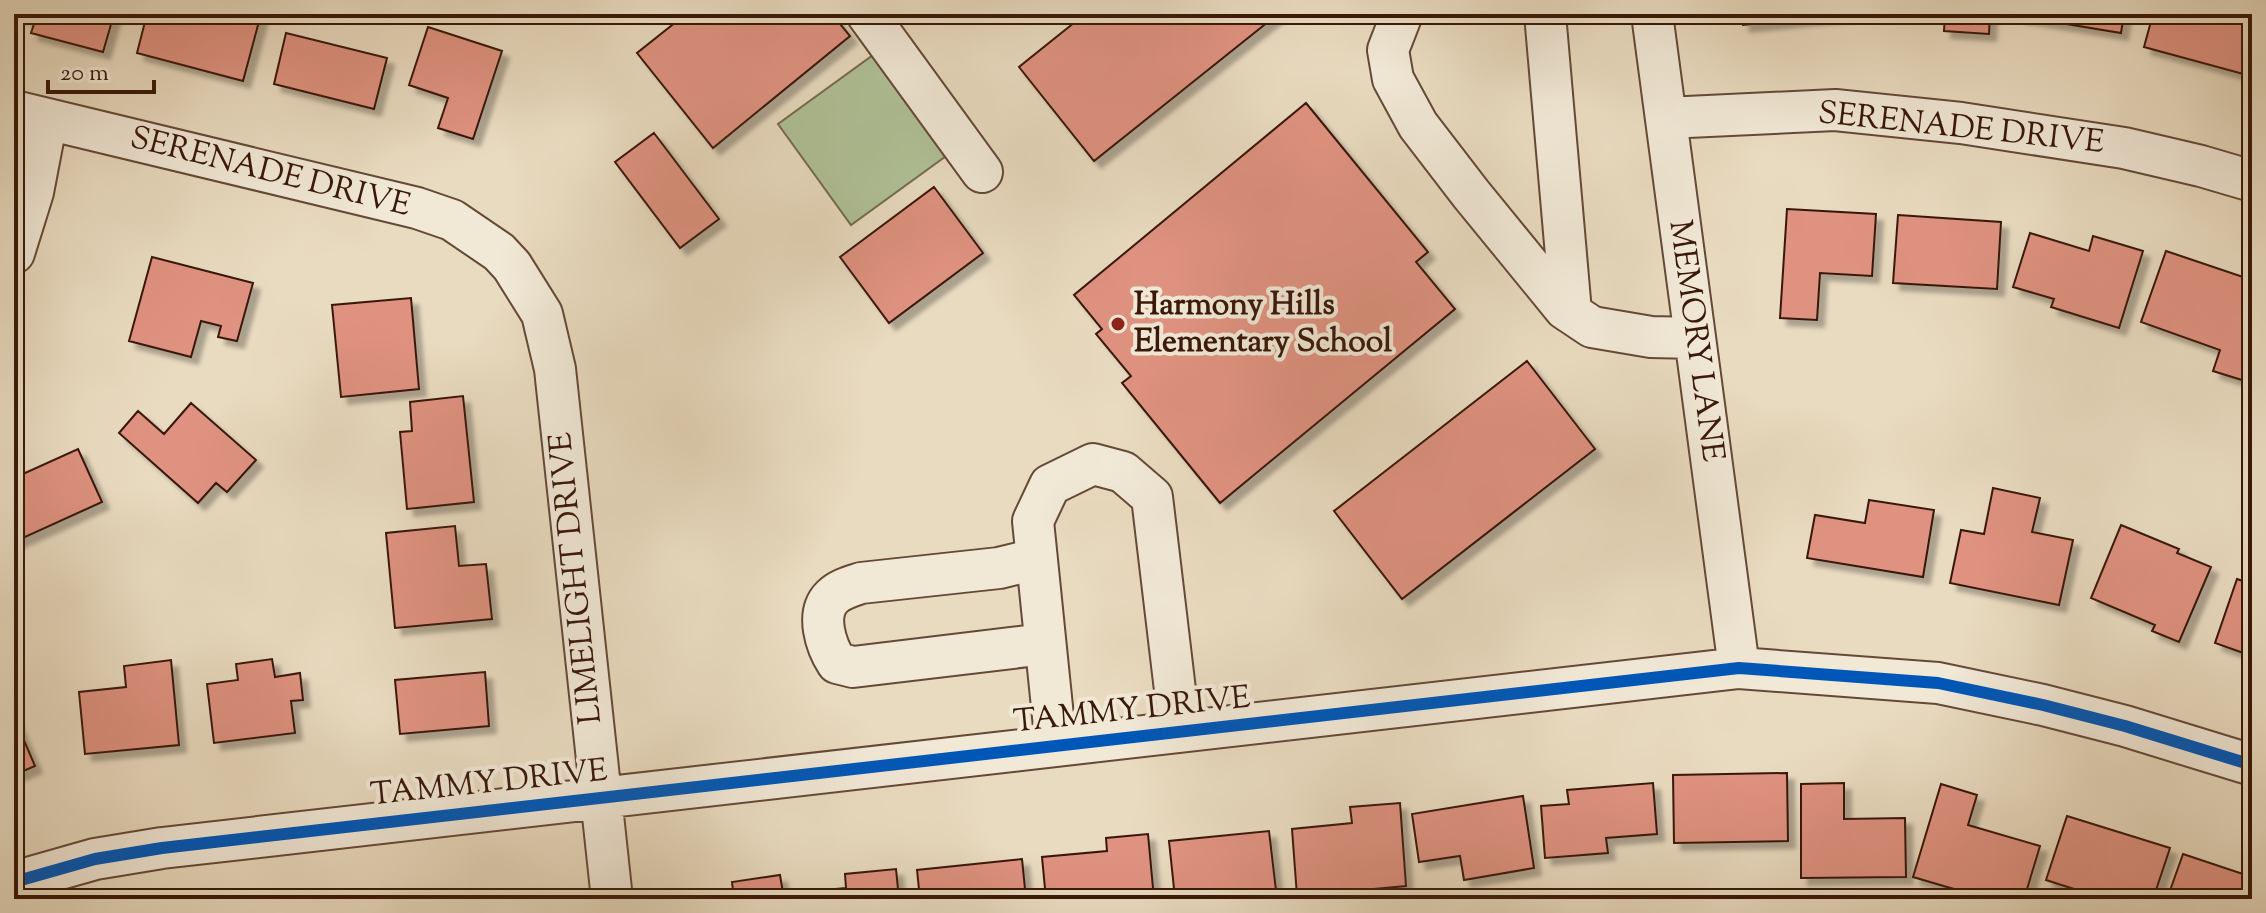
<svg xmlns="http://www.w3.org/2000/svg" width="2266" height="913" font-family="'Sorts Mill Goudy',serif">
<style>
.green{fill:#b0c197;stroke:#746c50;stroke-width:2}
.building{fill:#df9280;stroke:#391809;stroke-width:2;filter:url(#shadow)}
.lines{fill:none;stroke-linecap:round;stroke-linejoin:round}
.minor-casing{stroke:#654937;stroke-width:44}
.minor{stroke:#f1e8d6;stroke-width:40}
.cycleway-casing{stroke:#f1e8d6;stroke-width:17}
.cycleway{stroke:#0057b8;stroke-width:12}
.poi-dot{fill:#8f2418;stroke:#f1e8d6;stroke-width:3}
.labels{text-anchor:middle;dominant-baseline:central;stroke-width:8;stroke-linejoin:round;paint-order:stroke}
.street-label{font-size:32px;fill:#391809;stroke:#f1e8d6}
.poi-label{font-size:32px;font-weight:bold;fill:#391809;stroke:#f1e8d6;text-anchor:start}
</style>
<defs>
<filter id="shadow"><feDropShadow dx="7" dy="7" stdDeviation="2" flood-color="#0004"/></filter>
</defs>
<rect width="100%" height="100%" fill="#e9dbc0"/>
<filter id="stains"><feTurbulence type="fractalNoise" baseFrequency=".0025" numOctaves="4"/><feColorMatrix values="0 0 0 0 .2 0 0 0 0 .09 0 0 0 0 .02 0 0 0 .5 -.17"/></filter>
<radialGradient id="worn" r=".72"><stop offset=".6" stop-color="#630" stop-opacity="0"/><stop offset="1" stop-color="#630" stop-opacity=".3"/></radialGradient>
<path class="green" d="M880 50 953 151 851 225 778 124Z"/>
<path class="building" d="M14 14H114L103 52 31 33 35 21Z
M147 14H261L243 81 137 53Z
M686 14H832L850 36 713 148 637 53Z
M1085 14H1278L1094 161 1019 67Z
M1742 14H1851L1743 25Z
M1945 14H1990L1989 34 1944 31Z
M2019 14H2124L2121 33 2018 16Z
M2153 14H2252V55L2247 75 2144 47Z
M428 27 502 51 473 139 438 128 448 98 409 85Z
M286 33 387 58 374 109 274 84Z
M1306 103 1428 252 1416 262 1455 309 1220 503 1122 383 1131 376 1096 334 1102 329 1074 295Z
M654 133 719 219 680 248 615 162Z
M934 187 983 253 889 323 840 257Z
M1787 209 1876 214 1872 276 1820 273 1817 320 1780 318Z
M1898 215 2001 222 1997 289 1893 283Z
M2030 233 2089 251 2093 236 2143 251 2119 328 2051 307 2054 299 2013 287Z
M2166 251 2252 280V362L2245 381 2213 371 2220 350 2141 322Z
M152 257 253 283 237 341 218 337 221 326 201 321 191 357 129 341Z
M411 298 419 389 341 397 332 305Z
M1527 361 1595 449 1402 599 1334 511Z
M463 396 474 502 407 509 400 432 412 431 410 402Z
M191 403 256 460 227 492 216 483 198 503 119 433 138 411 164 434Z
M78 449 102 502 14 542V478Z
M1993 488 2040 498 2032 532 2073 540 2059 605 1950 583 1961 530 1984 534Z
M1869 500 1934 510 1923 577 1807 558 1815 515 1865 523Z
M2121 525 2179 549 2177 553 2211 567 2179 642 2152 631 2155 625 2091 598Z
M455 526 459 566 486 564 492 619 395 628 386 533Z
M2237 579 2252 584V656L2215 643Z
M272 659 275 677 300 673 303 700 291 701 295 733 214 743 207 684 238 680 236 664Z
M171 660 179 745 85 754 79 692 126 687 124 666Z
M485 672 489 726 400 734 395 680Z
M14 717 35 766 14 775Z
M1787 773 1788 841 1674 843 1673 775Z
M1653 783 1657 834 1606 838 1608 853 1545 858 1541 806 1569 804 1567 790Z
M1844 783V819L1905 818 1906 877 1801 878V784Z
M1941 784 1977 795 1968 825 2040 846 2024 899H1988L1913 877Z
M1523 796 1534 868 1464 880 1460 856 1419 862 1412 814Z
M1400 803 1406 886 1297 896 1292 829 1352 823 1350 807Z
M2067 816 2170 848 2153 899H2138L2128 896 2127 899H2105L2046 880Z
M1269 831 1277 899H1198V896L1175 898 1169 841Z
M1148 834 1154 899H1046L1042 857 1107 851 1106 838Z
M2183 854 2252 877V899H2167Z
M1022 859 1026 899H920L917 870Z
M896 869 899 899H793V893L846 888 845 874Z
M780 875 784 899H734L732 882Z"/>
<g class="lines">
<defs>
<path id="minor" d="M867 14 982 172
M1402 14 1388 50 1393 79 1418 125 1471 194 1565 309 1592 327 1651 337 1695 338
M1545 14 1571 312
M1652 14 1739 668
M14 111 417 208 452 220 499 252 512 266 542 314 555 369 612 899
M1666 118 1835 110 1961 123 2124 148 2201 166 2252 181
M14 253 33 192 47 119
M1036 559 999 568 861 583C852 586 840 589 832 597 815 614 826 646 837 663L853 667 1045 644
M1056 746 1033 521 1050 485 1093 464 1123 472 1152 497 1180 732
M14 882 95 859 162 848 1739 668 1938 683 2043 705 2125 726 2252 765"/>
</defs>
<use href="#minor" class="minor-casing"/>
<use href="#minor" class="minor"/>
<defs>
<path id="cycleway" d="M14 882 95 859 162 848 1739 668 1938 683 2043 705 2125 726 2252 765"/>
</defs>
<use href="#cycleway" class="cycleway-casing"/>
<use href="#cycleway" class="cycleway"/>
</g>
<circle class="poi-dot" cx="1118" cy="324" r="8"/>
<g class="labels">
<g class="street-label">
<text transform="translate(1961 129) rotate(6)">SERENADE DRIVE</text>
<text transform="translate(270 173) rotate(14)">SERENADE DRIVE</text>
<text transform="translate(1695 341) rotate(82)">MEMORY LANE</text>
<text transform="translate(577 578) rotate(-96)">LIMELIGHT DRIVE</text>
<text transform="translate(1132 711) rotate(-6)">TAMMY DRIVE</text>
<text transform="translate(489 784) rotate(-6)">TAMMY DRIVE</text>
</g>
<g class="poi-label">
<text x="1134" y="306">Harmony Hills<tspan x="1134" dy="37">Elementary School</tspan></text>
</g>
</g>
<rect width="2266" height="913" fill="none" stroke="#e9dbc0" stroke-width="48"/>
<rect x="16" y="16" width="2234" height="881" fill="none" stroke="#391809" stroke-width="4"/>
<rect x="24" y="24" width="2218" height="865" fill="none" stroke="#391809" stroke-width="2"/>
<path d="M48 80v12h106v-12" fill="none" stroke="#391809" stroke-width="4"/>
<text x="60" y="80" font-size="24" fill="#391809" stroke="#f1e8d6" stroke-width="6" paint-order="stroke">20 m</text>
<rect width="100%" height="100%" filter="url(#stains)"/>
<rect width="100%" height="100%" fill="url(#worn)"/>
</svg>
